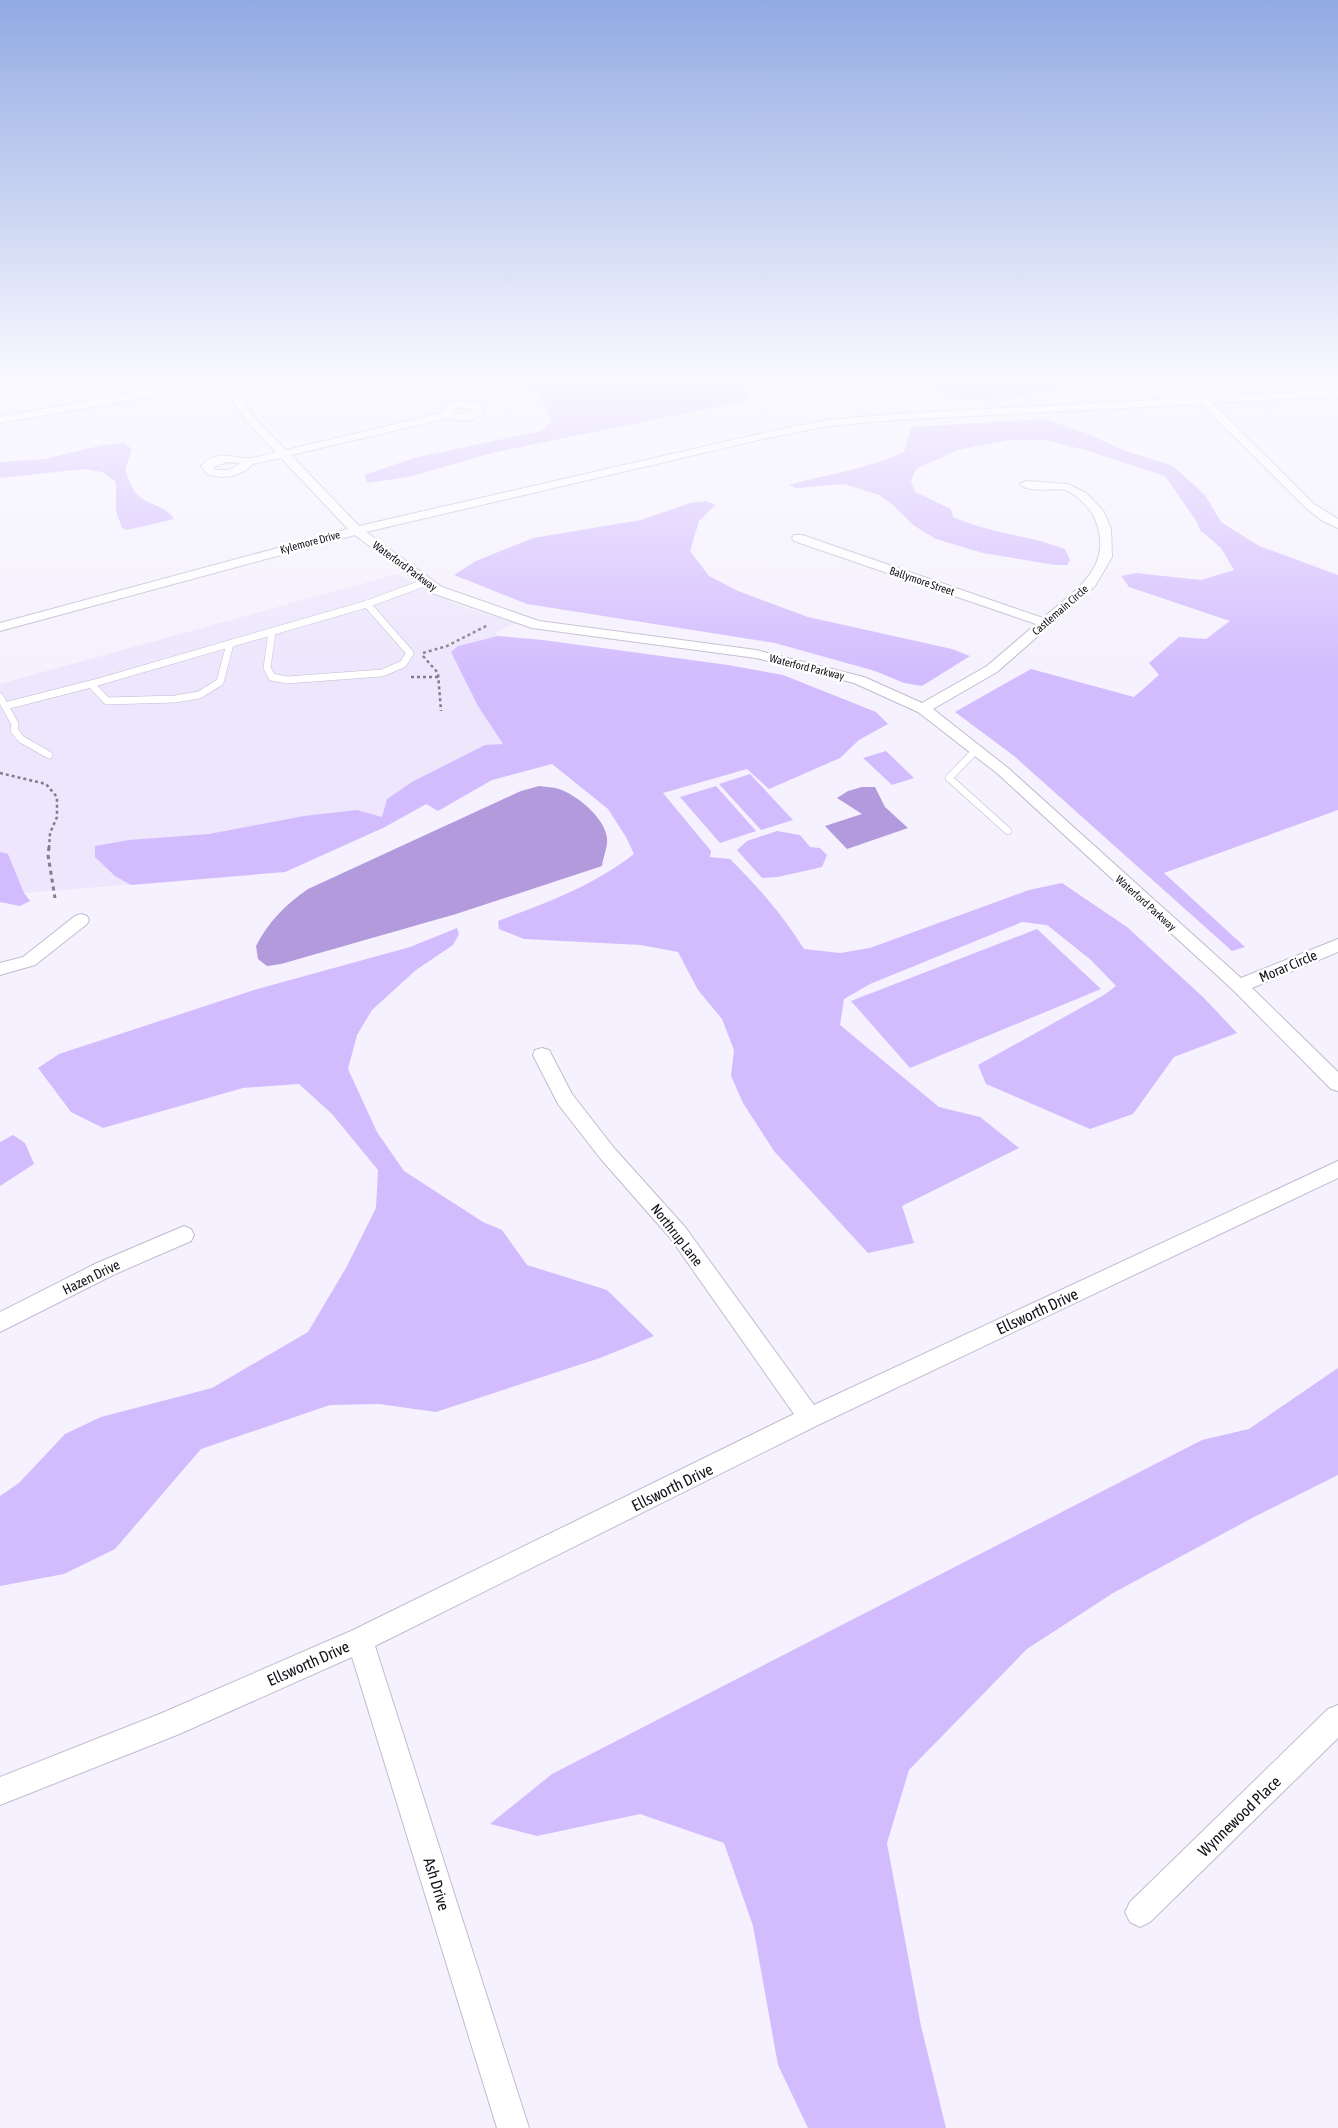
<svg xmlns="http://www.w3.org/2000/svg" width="1338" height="2128" font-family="'Asap Condensed',sans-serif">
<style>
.built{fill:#ede6fd}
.green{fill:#d3bcfe}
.water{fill:#b29adc}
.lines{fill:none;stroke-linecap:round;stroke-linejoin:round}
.lane-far1-casing{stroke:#c2bbd0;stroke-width:6}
.lane-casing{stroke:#c2bbd0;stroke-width:8}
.street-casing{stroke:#c2bbd0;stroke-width:2}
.path-far1{stroke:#817e88;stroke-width:2.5;stroke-dasharray:3 3;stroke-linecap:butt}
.path{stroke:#817e88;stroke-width:3;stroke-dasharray:4 4;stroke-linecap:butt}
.lane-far1{stroke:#fff;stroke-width:5}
.lane{stroke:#fff;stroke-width:7}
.street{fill:#fff;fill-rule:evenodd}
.labels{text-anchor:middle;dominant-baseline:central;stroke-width:5;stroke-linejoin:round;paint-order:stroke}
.far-street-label{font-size:11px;fill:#131118;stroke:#fff}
.street-label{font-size:14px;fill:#131118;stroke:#fff}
.near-street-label{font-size:16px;fill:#131118;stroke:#fff}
</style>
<rect width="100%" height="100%" fill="#f5f1fe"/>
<path class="built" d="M397 574 457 605 516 623 495 633 577 722 385 827 285 872 24 893 8 854 0 852V684Z"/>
<path class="green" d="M506 377H599L623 382 737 384 750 392 745 401 496 452 408 477 367 483 364 475 414 458 541 431 552 420 538 394 517 380Z
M756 377H890L794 385 769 384Z
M924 377H1059L1069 388 988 401 946 399 932 379Z
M1044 419 1094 436 1120 449 1173 466 1205 495 1221 522 1259 546 1338 575V810L1164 873 1245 947 1232 951 1014 756 955 712 1031 669 1134 697 1159 675 1149 663 1179 637 1206 639 1230 621 1129 587 1121 576 1136 573 1201 580 1234 570 1221 548 1200 530 1197 522 1165 476 1085 450 1045 440H1010L958 450 916 469 911 481 915 492 951 509 953 517C988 533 1028 535 1065 549L1070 560 1067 565H1055L983 553 936 539 913 525 892 504 879 495 844 484 796 488 789 485C827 474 868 469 904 452L911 427Z
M124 443 132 449 125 470C128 477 131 486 135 492 145 506 165 504 174 519L127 530 122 528 116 511V482L102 472 84 469 0 478V462L45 459 103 445Z
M706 501 715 505 699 521 690 551 709 576 738 591 808 617 952 649 970 656 922 686 904 683 875 671 775 643 527 604 454 575 476 561 533 538 641 520 690 503Z
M498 636 543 640 728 665 783 675 876 712 888 724 859 740 840 758 769 789 747 769 663 793 711 851 710 857 730 859C760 889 781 913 804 949L840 953 870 948 1029 890 1062 883 1127 927 1204 998 1237 1033 1174 1057 1133 1114 1090 1129 986 1084 978 1065 1104 995 1116 986 1091 960 1047 925 1022 922 870 984 844 999 840 1025 939 1107 980 1117 1019 1148 902 1206 914 1243 868 1253 774 1151 743 1103 731 1076 734 1050 722 1019 698 990 678 952 641 945 524 939 499 929 498 921C546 903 593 886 634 854L626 837 608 809 552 764 492 780 438 811 426 804 385 827 285 872 131 885 115 876 95 857V846L129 840 209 834 304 816 357 810 382 817 387 799 412 782 485 745 503 744 478 706 451 652 458 646Z
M886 751 914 778 892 785 863 758Z
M750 774 793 820 761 830 719 784Z
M716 786 756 831 720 843 680 797Z
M777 831 800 835 810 847 820 848 827 855 822 867 778 877 762 878 737 850 747 841Z
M0 852 8 854 24 893 30 901 20 906 0 902Z
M457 928 459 934 453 945 416 970 372 1010 357 1035 348 1069 377 1132 404 1171 483 1222 502 1230 527 1265 607 1290 654 1336 600 1358 436 1412 379 1404 330 1405 201 1449 115 1549 64 1574 0 1586V1496L19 1483 65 1434 101 1417 212 1388 308 1332 346 1268 376 1208 378 1170 332 1114 299 1084 243 1088 103 1128 71 1112 38 1068 59 1054 254 990 410 947Z
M1037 929 1101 989 910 1068 851 1001Z
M13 1135 25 1143 34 1164 0 1186V1142Z
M1338 1368V1475L1254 1517 1113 1593 1027 1649 909 1770 887 1843 921 2026 946 2128H808L778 2065 753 1926 724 1843 640 1814 537 1836 490 1824 552 1774 1202 1440 1249 1429Z"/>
<path class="water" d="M539 786C545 787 553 787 559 789 577 795 605 818 607 838 608 847 603 857 602 866L456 914 281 964 267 966 258 959 256 946C269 921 285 905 308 889L521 791Z
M862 787H875L885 807 908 828 847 849 825 826 862 814 837 798 848 791Z"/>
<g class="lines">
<defs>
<path id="lane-far1" d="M418 586 425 583"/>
<path id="lane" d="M272 632 267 668 272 677 287 680 382 673 403 664 410 653 367 604
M91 684 107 701 175 699 199 695 220 682 230 644
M0 697 15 724 14 730 21 739 49 755
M5 706 91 684 367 604 421 584
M976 750 949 778 1008 831"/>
<path id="street" d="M218 377H247L246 379 231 382 254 417 286 450 442 413 446 405 461 401 482 405 484 412C475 422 460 422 448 418L291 455 359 526 767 432 828 420 895 414 1338 390V396L1212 403 1314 504 1338 519V528L1321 520 1306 508 1201 404 895 420 828 426 767 438 366 532 442 587 539 621 756 650 864 677 922 703 987 666 1036 624 794 541 792 538 794 535H802L1043 618C1075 590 1115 567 1095 519 1090 508 1077 494 1065 490 1053 487 1029 494 1020 484L1026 481 1068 484 1086 493 1104 512 1111 529 1112 557 1095 586 997 672 933 709 1008 768 1241 978 1338 939V952L1252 988 1338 1072V1091L1331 1089 1233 990 998 774 918 712 854 683 756 658 532 628 432 593 355 535 0 631V623L348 529 281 458 253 464 245 471 232 476 222 477 208 475 201 466C218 447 234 460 252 458 260 457 268 454 276 452L246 421 222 384 0 423V417ZM461 407 473 409 474 411 462 414 452 411ZM227 462 241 463 229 470H216L213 467Z
M81 914 87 916 89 920 87 924 35 965 0 975V963L23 957 75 916Z
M542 1048 549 1050 572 1094 614 1148 685 1227 814 1405 1338 1161V1178L818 1425 375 1646 529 2128H497L352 1657 177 1735 0 1805V1777L162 1713 351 1631 794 1414 671 1239 600 1158 558 1104 533 1055 535 1050Z
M184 1226 191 1229 194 1235 191 1241 113 1275 0 1332V1312L97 1263Z
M1338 1705V1738L1150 1922 1140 1927 1130 1922 1125 1912 1130 1902 1328 1709Z"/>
</defs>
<use href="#lane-far1" class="lane-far1-casing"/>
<use href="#lane" class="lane-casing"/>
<use href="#street" class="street-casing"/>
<path class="path-far1" d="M423 653 447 646 488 625
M423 656 438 673 441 711
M411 677H438
M0 773 46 784 57 797V817L50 833 49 849"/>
<path class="path" d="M49 847 48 855 55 898"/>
<use href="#lane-far1" class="lane-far1"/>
<use href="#lane" class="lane"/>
<use href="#street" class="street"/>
</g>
<linearGradient id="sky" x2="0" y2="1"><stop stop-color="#92aae3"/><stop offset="0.56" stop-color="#faf9ff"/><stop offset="1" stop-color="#faf9ff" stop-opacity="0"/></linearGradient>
<rect width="1338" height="675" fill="url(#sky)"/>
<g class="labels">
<g class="far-street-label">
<text transform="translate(310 542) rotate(-15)">Kylemore Drive</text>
<text transform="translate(405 566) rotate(36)">Waterford Parkway</text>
<text transform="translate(922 581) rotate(19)">Ballymore Street</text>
<text transform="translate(1060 610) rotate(-41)">Castlemain Circle</text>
<text transform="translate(807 667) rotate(14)">Waterford Parkway</text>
<text transform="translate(1146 903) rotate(42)">Waterford Parkway</text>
</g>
<g class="street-label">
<text transform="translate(1288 966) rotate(-23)">Morar Circle</text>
<text transform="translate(677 1235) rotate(52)">Northrup Lane</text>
<text transform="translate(91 1277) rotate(-26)">Hazen Drive</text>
</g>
<g class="near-street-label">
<text transform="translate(1037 1311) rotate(-25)">Ellsworth Drive</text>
<text transform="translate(672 1487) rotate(-26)">Ellsworth Drive</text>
<text transform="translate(308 1663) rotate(-24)">Ellsworth Drive</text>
<text transform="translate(1239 1816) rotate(-44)">Wynnewood Place</text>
<text transform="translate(437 1884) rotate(73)">Ash Drive</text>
</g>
</g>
</svg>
